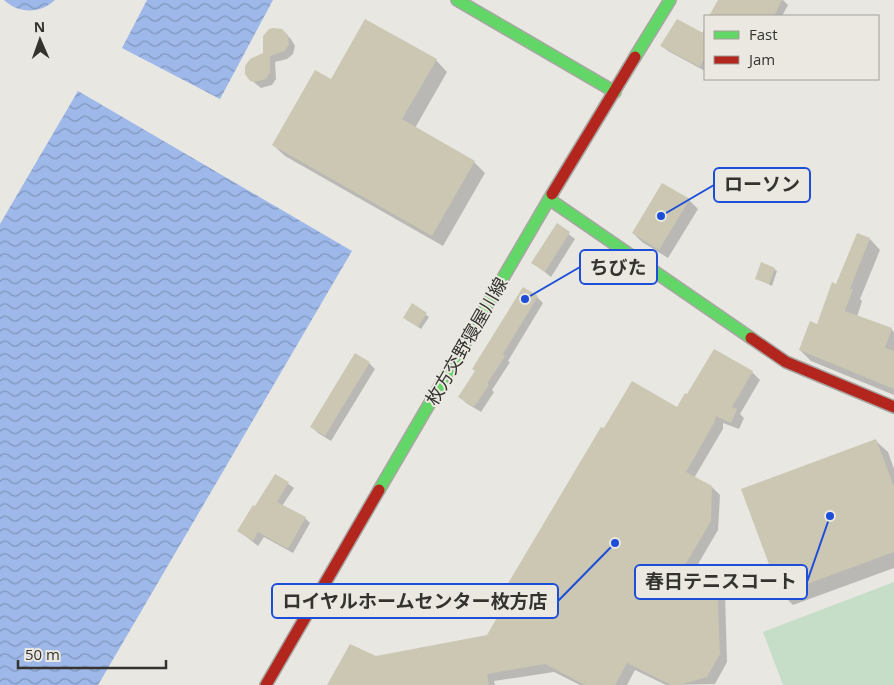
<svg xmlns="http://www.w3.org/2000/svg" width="894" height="685" font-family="'Open Sans','Noto Sans JP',sans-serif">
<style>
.grass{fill:#c6dec7}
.water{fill:url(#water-waves)}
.shadow{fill:#0003}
.building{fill:#cbc7b3}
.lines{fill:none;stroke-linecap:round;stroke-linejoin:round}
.fast-casing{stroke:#a7a6a3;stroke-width:14}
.jam-casing{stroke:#a7a6a3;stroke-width:14}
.fast{stroke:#63d668;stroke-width:11}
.jam{stroke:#b3261e;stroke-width:11}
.labels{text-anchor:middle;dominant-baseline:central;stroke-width:4;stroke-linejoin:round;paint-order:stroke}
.street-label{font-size:18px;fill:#343330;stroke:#eae8e0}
.leader{fill:none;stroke:#1d4ed8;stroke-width:2}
.callout-dot{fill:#1d4ed8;stroke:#eae8e0;stroke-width:2}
.callout{fill:#eae8e0;stroke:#1d4ed8;stroke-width:2}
.callout-label{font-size:19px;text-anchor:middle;font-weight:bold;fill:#343330}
</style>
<defs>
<pattern id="water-waves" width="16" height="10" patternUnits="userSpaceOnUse" patternTransform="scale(1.25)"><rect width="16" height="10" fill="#9db8e9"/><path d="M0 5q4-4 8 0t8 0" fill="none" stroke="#8196bd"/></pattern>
</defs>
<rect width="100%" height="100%" fill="#e8e7e2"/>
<path class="grass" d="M894 582V685H783L763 632Z"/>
<path class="water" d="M4 0H55C40 14 19 14 4 0Z
M147 0H273L220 99 122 48Z
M78 91 352 251 98 685H0V224Z"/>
<path class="shadow" d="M718 0H783L788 5 782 16H711Z
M705 27V71L668 51 662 46 702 34Z
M285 33 291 39 295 46 293 54 287 59 275 62 276 79 272 85 261 88 251 80 265 54Z
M436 60 447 72 415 128 474 162 485 173 443 246 285 156 273 145 331 80Z
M689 200 698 209 668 258 642 242 633 233Z
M557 225 575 239 551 277 533 263Z
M870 239 880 250 860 299 862 301 857 317 891 329 894 332V395L811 361 800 350 818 325 837 285Z
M774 269 777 271 772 286 756 278Z
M537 297 543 303 508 361 510 362 492 390 494 392 481 412 466 403 460 397Z
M412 305 429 317 421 329 407 320Z
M715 350 752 372 760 380 740 414 744 418 739 429 723 423V429L694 478 712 487 720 495 718 530 694 571 717 583 725 591 727 662 715 684 666 685 635 670 627 685H580L554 672 494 681 495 685H328L376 657 488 636 498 618 492 612 604 430 678 409 687 396Z
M369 363 375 369 331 441 318 433 312 427Z
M876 441 888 452 894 469V568L793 605 781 593Z
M276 475 294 488 282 506 305 518 310 523 293 553 264 537 258 546 239 531Z"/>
<path class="building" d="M718 0H782L774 16H709Z
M365 19 437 59 402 119 475 161 432 236 272 145 315 70 331 79Z
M677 19 705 34V57L700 67 660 46Z
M273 28 282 29 288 35 289 44 285 51 270 56V72L266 79 254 82 250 81 245 74V66L250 59 263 53V36L269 29Z
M662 183 690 199 659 250 632 233Z
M557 223 570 232 545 272 531 263Z
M857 233 870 238 850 289H853L845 311 892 328 885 348 894 351V389L799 350 810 321 817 324 832 282 836 284Z
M761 262 775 268 769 284 755 279Z
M523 287 538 296 503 354 505 356 487 384 489 385 474 407 458 397 475 371 472 369Z
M412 303 427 313 418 327 403 318Z
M714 349 753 371 732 407 737 409 731 423 716 416 715 421 686 472 712 486 711 521 685 565 717 582 720 654 707 677 679 685H671L627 663 615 685H585L545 664 487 674 489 685H327L350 644 376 656 487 635 498 616 491 612 601 427 604 428 632 381 677 407 685 393 687 394Z
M355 353 370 362 325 436 310 427Z
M876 439 894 487V552L780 594 741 489Z
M275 474 289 482 277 502 306 517 288 549 258 532 253 541 237 531 253 505 255 506Z"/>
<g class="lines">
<defs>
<path id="fast" d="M457 0 615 92
M635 57 670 0
M549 199 751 338
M379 490 552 194"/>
<path id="jam" d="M552 194 635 57
M751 338 786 362 894 407
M266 685 379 490"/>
</defs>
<use href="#fast" class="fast-casing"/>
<use href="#jam" class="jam-casing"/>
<use href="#fast" class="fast"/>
<use href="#jam" class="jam"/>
</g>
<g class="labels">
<g class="street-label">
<text transform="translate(466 341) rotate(-60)">枚方交野寝屋川線</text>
</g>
</g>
<path class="leader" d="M661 216L714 185M525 299L580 267M830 516L807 582M615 543L558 601"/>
<g class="callout-dot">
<circle cx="661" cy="216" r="5"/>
<circle cx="525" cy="299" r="5"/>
<circle cx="830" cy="516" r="5"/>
<circle cx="615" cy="543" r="5"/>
</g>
<g class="callout">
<rect x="714" y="168" width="96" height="34" rx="5"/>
<rect x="580" y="250" width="77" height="34" rx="5"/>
<rect x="635" y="565" width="172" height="34" rx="5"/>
<rect x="272" y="584" width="286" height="34" rx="5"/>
</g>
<g class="callout-label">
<text x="762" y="191">ローソン</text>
<text x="618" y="274">ちびた</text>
<text x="721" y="588">春日テニスコート</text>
<text x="415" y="608">ロイヤルホームセンター枚方店</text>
</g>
<rect x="704" y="15" width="175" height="65" fill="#eae8e0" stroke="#a1a09a"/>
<rect x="714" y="31" width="25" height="8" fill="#63d668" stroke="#a1a09a"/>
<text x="749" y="40" font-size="15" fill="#343330">Fast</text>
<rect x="714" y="56" width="25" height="8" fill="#b3261e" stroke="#a1a09a"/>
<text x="749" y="65" font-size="15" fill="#343330">Jam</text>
<g transform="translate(40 40) rotate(358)" stroke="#eae8e0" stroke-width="4" paint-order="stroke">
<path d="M0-4L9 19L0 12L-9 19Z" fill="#343330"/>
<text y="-8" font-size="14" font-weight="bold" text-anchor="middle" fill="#343330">N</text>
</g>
<path d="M18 660v8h148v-8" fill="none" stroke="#343330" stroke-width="2.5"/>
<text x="25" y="660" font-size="15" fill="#343330" stroke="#eae8e0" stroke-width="4" paint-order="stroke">50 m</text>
</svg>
